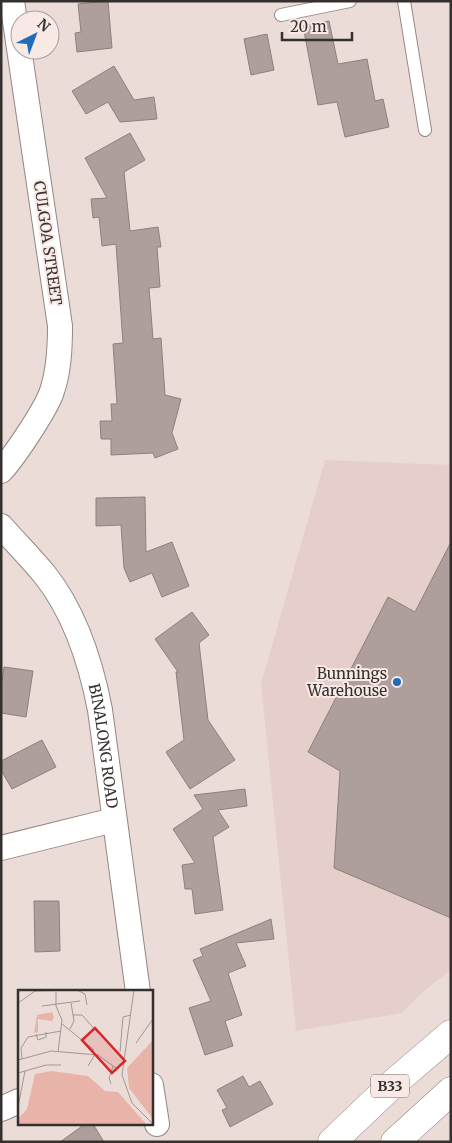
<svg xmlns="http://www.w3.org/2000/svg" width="452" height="1143" font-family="Merriweather,serif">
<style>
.built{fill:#e6cfca}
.building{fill:#ae9f9c;stroke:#8e807d}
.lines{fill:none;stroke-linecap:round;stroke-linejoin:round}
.lane-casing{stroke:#948783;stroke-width:14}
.street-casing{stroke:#948783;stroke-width:26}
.primary-casing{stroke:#948783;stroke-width:29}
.lane{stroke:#fff;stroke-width:12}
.street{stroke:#fff;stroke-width:24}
.primary{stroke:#fff;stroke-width:28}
.poi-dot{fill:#206cbb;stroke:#f8e9e5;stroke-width:2}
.labels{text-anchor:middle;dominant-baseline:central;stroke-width:4;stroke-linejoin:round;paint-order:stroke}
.shield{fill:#f8e9e5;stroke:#706865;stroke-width:1}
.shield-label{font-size:14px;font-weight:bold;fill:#35302e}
.street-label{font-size:15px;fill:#35302e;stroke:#f8e9e5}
.poi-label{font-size:15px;fill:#35302e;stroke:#f8e9e5;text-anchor:end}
.inset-road{fill:none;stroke:#a29794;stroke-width:1}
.view{fill:#d62828;fill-opacity:0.15;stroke:#d62828;stroke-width:2.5}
.inset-edge{fill:none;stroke:#35302e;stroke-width:2.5}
</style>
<rect width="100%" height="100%" fill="#ebdcd8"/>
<path class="built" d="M325 460 451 465V970L426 989 402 1013 296 1031 261 684Z"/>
<path class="building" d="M108 1 112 48 77 52 75 33 81 32 78 4Z
M329 21 338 64 367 59 375 101 383 99 389 127 345 137 337 102 318 105 303 26Z
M267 34 274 70 251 75 244 39Z
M114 66 134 100 154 97 157 119 120 122 108 102 86 114 72 91Z
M130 133 145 160 124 172 130 231 158 227 161 247H157L160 287 149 288 153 339 161 338 165 395 181 399 172 433 178 449 155 458 153 453 111 455V439H101L100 421H112L111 404H117L113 344 123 343 116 244 102 246 99 217 93 218 91 199 107 198 85 158Z
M145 497 146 552 172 542 189 586 162 597 152 573 130 582 124 568 121 525 96 526V498Z
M451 542V918L334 868 340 771 308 752 388 597 415 612Z
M192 612 209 635 199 643 208 720 235 760 190 789 166 752 184 740 176 672H178L155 639Z
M4 667 33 671 26 717 1 713V687Z
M42 740 56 767 12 789 1 770V761Z
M245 789 247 806 218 810 229 827 213 837 223 910 195 914 192 889H185L182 865 195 863 173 829 203 809 194 795Z
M34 901H59L60 951 35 952Z
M271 919 274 939 236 943 246 966 228 973 242 1015 225 1021 233 1046 205 1055 189 1008 211 1001 193 960 203 956 200 949Z
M243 1076 249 1087 260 1081 273 1104 230 1127 222 1110 227 1108 217 1090Z
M85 1124H93L104 1142H60Z"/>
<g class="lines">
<defs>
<path id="lane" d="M404 1 425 130
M281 15 350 1"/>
<g id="street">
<path d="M1 471C14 457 44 412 51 394 59 372 60 349 60 326L12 1"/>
<path id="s1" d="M1 526C16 543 31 558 45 575 75 613 91 663 100 710L138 992"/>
<path d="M1 848 114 820"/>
<path d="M151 1085 157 1124"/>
<path d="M1 1109 19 1101"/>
</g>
<path id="primary" d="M332 1142 396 1081 451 1034
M395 1142 451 1091"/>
</defs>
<use href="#lane" class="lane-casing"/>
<use href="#street" class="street-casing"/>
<use href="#primary" class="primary-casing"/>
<use href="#lane" class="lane"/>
<use href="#street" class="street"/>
<use href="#primary" class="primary"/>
</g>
<circle class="poi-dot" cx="397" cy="682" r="5"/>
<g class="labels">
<rect class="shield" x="371" y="1074.5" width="38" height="23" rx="4"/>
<g class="shield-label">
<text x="390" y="1086">B33</text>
</g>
<g class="street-label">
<text transform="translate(48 243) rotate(82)">CULGOA STREET</text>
<text stroke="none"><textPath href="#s1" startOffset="249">BINALONG ROAD</textPath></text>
</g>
<g class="poi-label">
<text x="387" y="673">Bunnings<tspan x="387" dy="17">Warehouse</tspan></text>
</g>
</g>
<g transform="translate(18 990)">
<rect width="135" height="135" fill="#ebdcd8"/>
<path d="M34 22 36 27 34 31 20 29V42L16 43 19 25ZM135 50V129L111 98 109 78Z" fill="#e8b4a9"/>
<path d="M34 81 70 86 87 101 100 102 129 135H0V129L9 119 17 84Z" fill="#e8b4a9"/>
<path class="inset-road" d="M59 0 67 4 69 15M116 0 104 85 114 113 135 134M38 2V16L44 30 40 62M0 13 17 1 56 0M24 16 62 11M55 25H64L80 43M44 34 75 59 76 66 70 76M52 39 56 31 53 13M18 44 20 50 28 47V42M118 53 135 29M102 62 105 27 113 25M4 69 3 58 10 47 43 41M0 70 33 61 80 65 98 78M0 83 28 75H43M93 94 91 88 95 76M0 117 7 81"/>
<path class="view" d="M77 38 107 71 94 83 64 50Z"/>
<rect width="135" height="135" class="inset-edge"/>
</g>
<rect width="452" height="1143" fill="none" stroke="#35302e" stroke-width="5"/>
<g transform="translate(35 35) rotate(42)"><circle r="24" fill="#f8e9e5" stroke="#aa9f9c"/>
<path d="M0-4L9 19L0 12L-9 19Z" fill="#206cbb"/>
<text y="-8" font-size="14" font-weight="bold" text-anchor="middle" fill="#35302e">N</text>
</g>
<path d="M282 32v8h70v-8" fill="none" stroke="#35302e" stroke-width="2.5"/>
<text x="290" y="32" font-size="15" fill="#35302e" stroke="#f8e9e5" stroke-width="4" paint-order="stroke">20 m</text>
</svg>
